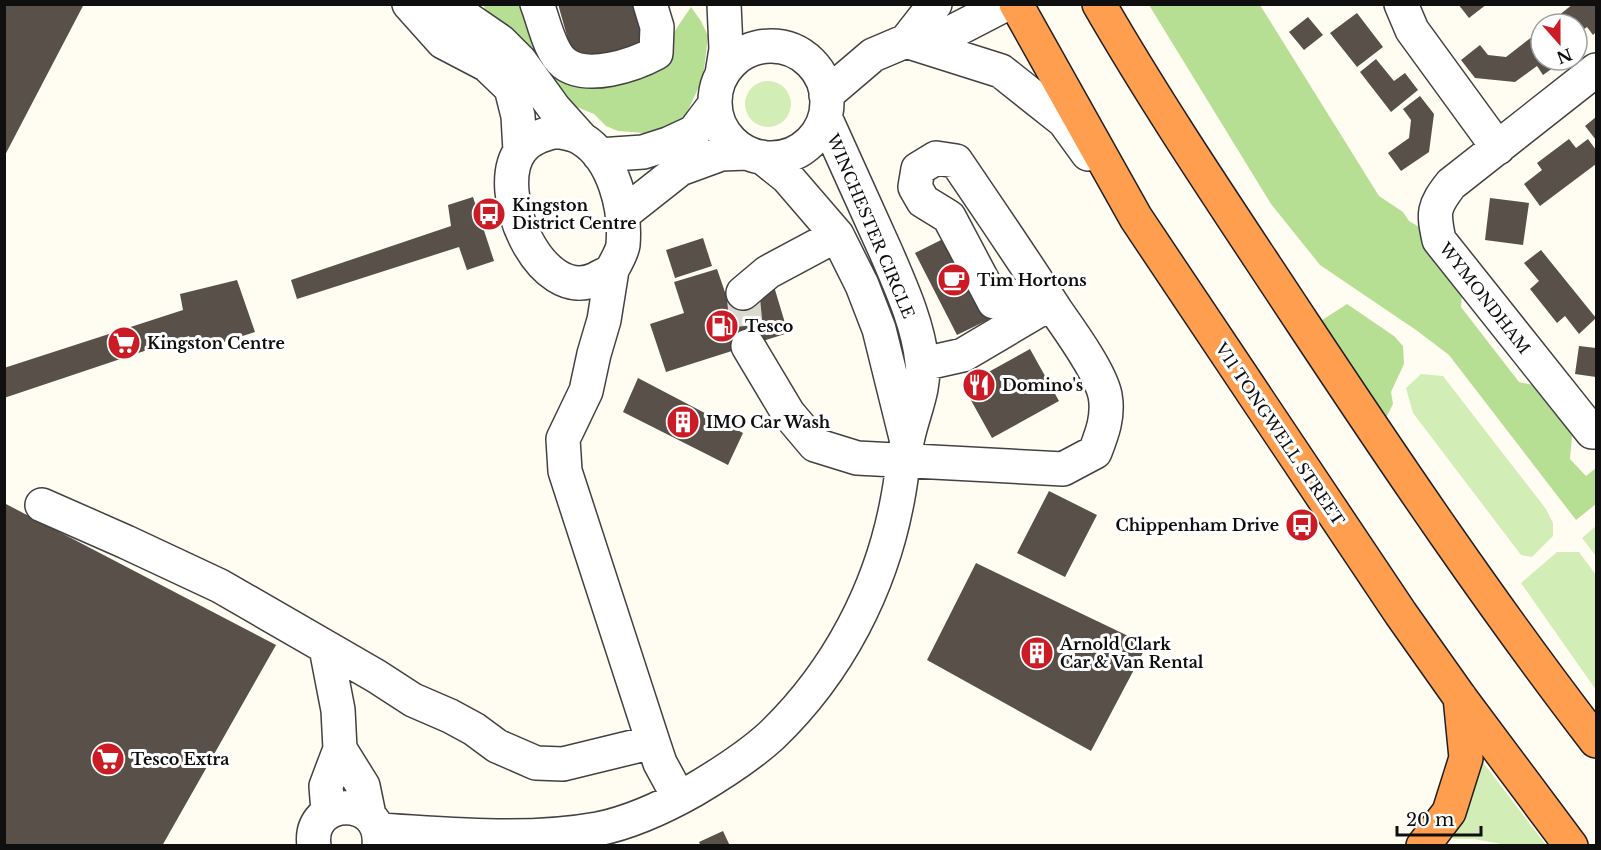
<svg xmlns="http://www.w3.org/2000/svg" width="1601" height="850" font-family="'Libre Baskerville',serif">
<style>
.green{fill:#d3edb6}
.forest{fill:#b7df94}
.building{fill:#59504a}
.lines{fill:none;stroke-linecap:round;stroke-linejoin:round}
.minor-tunnel{stroke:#dbd8cf;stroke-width:33;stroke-dasharray:33 16;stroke-linecap:butt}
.minor-casing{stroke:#424242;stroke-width:36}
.highway-casing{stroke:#202020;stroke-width:36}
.minor{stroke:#fff;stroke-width:33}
.highway{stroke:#ff9e4f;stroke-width:33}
.labels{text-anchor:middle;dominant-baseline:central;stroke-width:6;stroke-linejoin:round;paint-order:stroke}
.poi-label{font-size:16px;font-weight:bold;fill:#0f0f0f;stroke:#fff;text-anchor:start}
.street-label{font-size:16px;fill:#0f0f0f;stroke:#fff}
</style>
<rect width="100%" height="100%" fill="#fffcf1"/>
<path class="green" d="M745 104a23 23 0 1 1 46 0a23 23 0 1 1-46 0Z
M1421 374 1443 376 1546 509 1553 523V536L1532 557 1521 555 1413 413 1406 388Z
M1596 526V556L1582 538Z
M1557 552H1579L1596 575V690L1521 583Z
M1479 760 1482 761 1546 845H1506L1474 839H1454L1450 836 1472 798Z"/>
<path class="forest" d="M484 5H529L545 51 672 35 691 7 701 21 708 36 703 78 684 119 665 128 644 133 618 131 606 126 594 114 567 103 486 17Z
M1149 5H1260L1379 196 1403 212 1409 221 1421 228 1462 294 1461 307 1519 382 1538 386 1572 436 1570 459 1586 476 1596 468V504L1576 520 1449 355 1416 330 1320 265 1271 204Z
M1347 304 1394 336 1403 346 1404 364 1391 392 1393 404 1385 420 1316 324Z"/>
<path class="building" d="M4 4H84L4 157Z
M558 4H644L647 55 574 61Z
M1458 4H1487L1469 18Z
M1573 4H1596V32L1593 35 1587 27 1577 34V24H1548Z
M1357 13 1383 47 1357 67 1330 33Z
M1308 17 1323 35 1304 50 1289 32Z
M1541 30V60H1564L1543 75 1537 66 1515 82 1475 78 1461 60 1480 45 1488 55 1506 57Z
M1577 38 1583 47 1577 51Z
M1376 59 1394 81 1405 73 1418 90 1391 112 1360 72Z
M1420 96 1434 114 1429 152 1401 171 1388 153 1409 138 1411 120 1403 109Z
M1596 117V140L1585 126Z
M1569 139 1576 148 1588 139 1596 150V164L1540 206 1524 184 1542 170 1537 163Z
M473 197 494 261 467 270 459 247 297 299 291 280 451 226 448 205Z
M1490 198 1529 203 1523 245 1485 240Z
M955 233 1002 313 957 335 915 253Z
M703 238 712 266 675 278 666 250Z
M1541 250 1596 318 1579 334 1565 316 1557 323 1530 289 1539 281 1524 263Z
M717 269 727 298 773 283 788 333 666 372 650 324 684 313 674 282Z
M237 280 255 332 196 351 189 336 4 398V368L183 310 180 294Z
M1579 346 1596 348V377L1575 374Z
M1030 349 1059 401 992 438 963 386Z
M638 378 743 433 728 465 623 412Z
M1049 491 1097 515 1065 577 1017 553Z
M4 503 276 645 162 846H4Z
M976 563 1147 645 1091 751 927 660Z
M723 831 730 846H701L699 842Z"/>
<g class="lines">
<path class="minor-tunnel" d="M743 293 748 346"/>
<defs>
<path id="minor" d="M409 4 443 42 487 65 511 88 518 116 520 151
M446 4 500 41 520 61 554 108 581 138
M537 4C544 21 549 51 564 63 587 81 634 65 656 53L657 27 650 4
M1401 4 1412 30 1498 148
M906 41 1001 71 1064 121 1088 154
M906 41 935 4
M715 102a56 56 0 1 1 112 0a56 56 0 1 1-112 0Z
M1596 70 1451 184C1433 207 1433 212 1439 240L1592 432H1596
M722 74 726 49 724 4
M826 95 873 55 906 41 950 33 1006 4
M556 131C564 133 575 134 582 139 614 159 626 209 623 245 622 252 617 260 614 266 611 273 602 275 596 279 541 306 490 190 521 150 529 139 542 135 556 131Z
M599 155 643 152 668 144 694 132 715 104
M762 157 787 177 837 235 862 285 879 329 906 438
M623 214 680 169 721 154 747 153
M612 270 604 320 594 354 586 391 563 439 565 471 653 742 660 763 679 798
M743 293 768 272 837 235
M748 346 788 413 815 445 857 458 1063 469 1095 452C1102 434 1109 416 1105 395 1100 372 1071 332 1057 312 1024 261 990 211 956 161L936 158 918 169 915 187 923 201 949 217 994 302 1043 290
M923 364 963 355 1051 303
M42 505 126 542 220 586 376 676 413 700 450 716 474 729 497 746 536 763 563 764 653 742
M326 648 338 710 340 749 326 786 328 812
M340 749 363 786 369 815
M378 830C450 834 526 842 598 829 632 822 664 807 694 790 721 774 748 757 771 736 838 672 882 587 898 497 902 477 903 456 908 437 913 413 926 387 922 362 918 324 901 287 886 252 866 207 845 162 825 117
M314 846C307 796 384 794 379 846"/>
<path id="highway" d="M1016 4 1136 218 1401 614 1459 696 1571 846
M1099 4C1162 113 1233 217 1302 322 1396 464 1492 606 1596 741
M1423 846 1449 812 1466 758 1460 697"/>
</defs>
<use href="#minor" class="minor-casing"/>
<use href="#highway" class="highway-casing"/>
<use href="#minor" class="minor"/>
<use href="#highway" class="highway"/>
</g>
<defs>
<symbol id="bus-disc" viewBox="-11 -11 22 22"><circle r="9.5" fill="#cb1b25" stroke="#fff"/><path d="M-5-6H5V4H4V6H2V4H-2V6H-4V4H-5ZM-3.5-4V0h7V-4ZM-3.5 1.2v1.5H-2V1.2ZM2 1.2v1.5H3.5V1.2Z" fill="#fff"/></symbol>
<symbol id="cafe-disc" viewBox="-11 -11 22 22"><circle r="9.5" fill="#cb1b25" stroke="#fff"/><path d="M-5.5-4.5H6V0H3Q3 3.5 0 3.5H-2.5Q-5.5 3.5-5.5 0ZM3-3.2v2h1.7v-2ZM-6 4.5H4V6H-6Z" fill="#fff"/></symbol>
<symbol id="fuel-disc" viewBox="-11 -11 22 22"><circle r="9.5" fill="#cb1b25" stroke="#fff"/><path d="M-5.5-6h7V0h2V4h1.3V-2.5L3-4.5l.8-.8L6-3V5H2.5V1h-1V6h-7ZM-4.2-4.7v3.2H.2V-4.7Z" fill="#fff"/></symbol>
<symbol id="supermarket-disc" viewBox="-11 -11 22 22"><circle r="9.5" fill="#cb1b25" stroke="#fff"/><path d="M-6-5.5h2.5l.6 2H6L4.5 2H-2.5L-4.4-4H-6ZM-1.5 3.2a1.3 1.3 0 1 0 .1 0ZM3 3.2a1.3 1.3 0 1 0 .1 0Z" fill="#fff"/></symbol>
<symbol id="restaurant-disc" viewBox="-11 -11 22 22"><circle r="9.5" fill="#cb1b25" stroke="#fff"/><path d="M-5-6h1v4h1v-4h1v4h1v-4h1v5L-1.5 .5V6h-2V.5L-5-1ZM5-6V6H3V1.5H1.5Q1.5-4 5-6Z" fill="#fff"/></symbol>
<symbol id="building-disc" viewBox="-11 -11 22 22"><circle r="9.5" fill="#cb1b25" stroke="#fff"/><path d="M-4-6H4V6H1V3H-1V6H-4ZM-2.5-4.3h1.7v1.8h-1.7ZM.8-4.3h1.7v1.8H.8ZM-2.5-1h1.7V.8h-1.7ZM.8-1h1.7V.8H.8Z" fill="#fff"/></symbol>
</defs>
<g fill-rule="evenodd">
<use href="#bus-disc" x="470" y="195" width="38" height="38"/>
<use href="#cafe-disc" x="935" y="261" width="38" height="38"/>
<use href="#fuel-disc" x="703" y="307" width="38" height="38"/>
<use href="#supermarket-disc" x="105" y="324" width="38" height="38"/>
<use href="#restaurant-disc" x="960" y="366" width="38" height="38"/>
<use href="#building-disc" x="664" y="403" width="38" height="38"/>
<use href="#bus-disc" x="1283" y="506" width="38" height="38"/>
<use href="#building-disc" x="1018" y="634" width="38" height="38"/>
<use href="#supermarket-disc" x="89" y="740" width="38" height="38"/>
</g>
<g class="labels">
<g class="poi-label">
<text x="512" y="205">Kingston<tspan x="512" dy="18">District Centre</tspan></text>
<text x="977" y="280">Tim Hortons</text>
<text x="745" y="326">Tesco</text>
<text x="147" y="343">Kingston Centre</text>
<text x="1002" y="385">Domino's</text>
<text x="706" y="422">IMO Car Wash</text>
<text x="1279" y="525" text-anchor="end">Chippenham Drive</text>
<text x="1060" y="644">Arnold Clark<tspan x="1060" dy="18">Car &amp; Van Rental</tspan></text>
<text x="131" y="759">Tesco Extra</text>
</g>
<g class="street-label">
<text transform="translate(871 226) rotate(67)">WINCHESTER CIRCLE</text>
<text transform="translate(1485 298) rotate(52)">WYMONDHAM</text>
<text transform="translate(1280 434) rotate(56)">V11 TONGWELL STREET</text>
</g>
</g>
<rect width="1601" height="850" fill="none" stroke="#0f0f0f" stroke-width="12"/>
<g transform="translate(1559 42) rotate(159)"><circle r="28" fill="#ffffff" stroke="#9f9f9f" stroke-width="1.5"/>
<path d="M0-4.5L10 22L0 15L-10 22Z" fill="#cb1b25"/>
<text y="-9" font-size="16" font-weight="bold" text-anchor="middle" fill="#0f0f0f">N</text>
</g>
<path d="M1397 826v9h84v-9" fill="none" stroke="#0f0f0f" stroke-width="3"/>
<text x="1406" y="826" font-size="18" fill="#0f0f0f" stroke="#ffffff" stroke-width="4.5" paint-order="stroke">20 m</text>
</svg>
